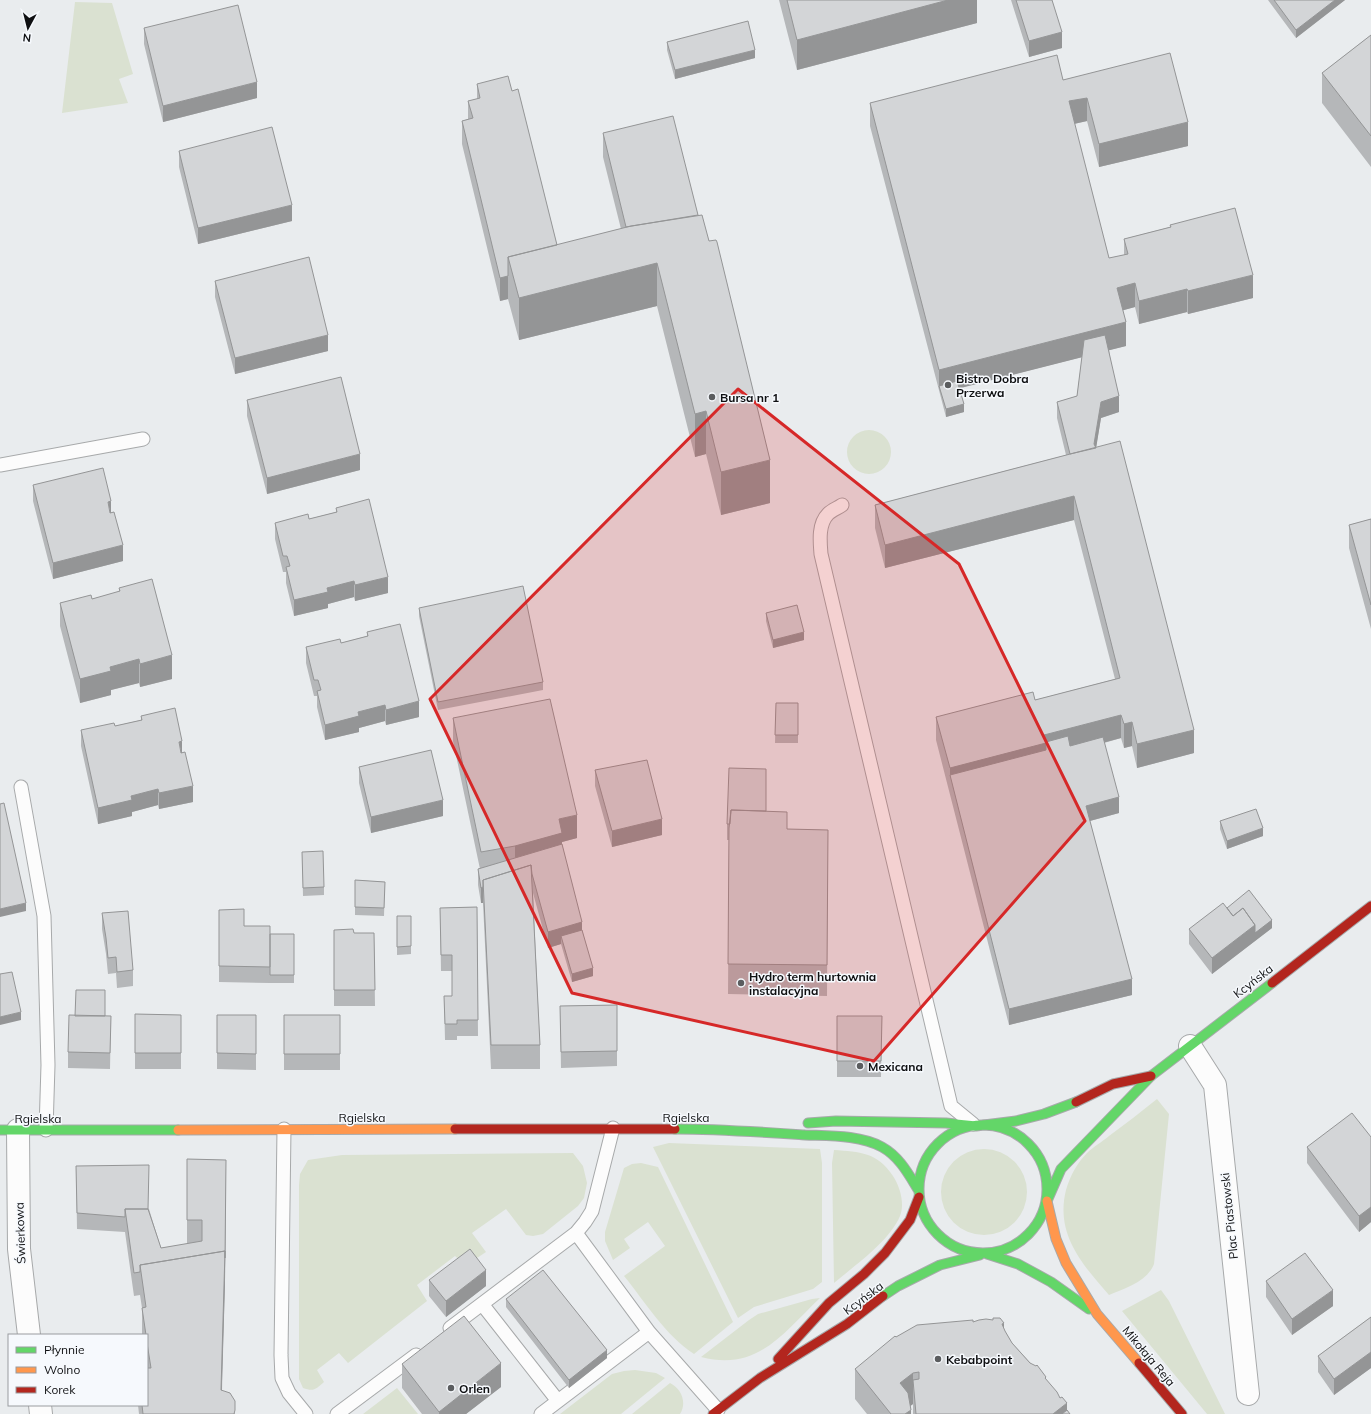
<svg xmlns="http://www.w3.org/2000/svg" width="1371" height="1414" font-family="Mulish,sans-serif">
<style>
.green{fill:#dae1d1}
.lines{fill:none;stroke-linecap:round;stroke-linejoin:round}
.lane-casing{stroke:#a7a9aa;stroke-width:15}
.street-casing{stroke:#a7a9aa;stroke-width:24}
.fast-casing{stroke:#a7a9aa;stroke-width:11}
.slow-casing{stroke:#a7a9aa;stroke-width:11}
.jam-casing{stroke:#a7a9aa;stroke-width:11}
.lane{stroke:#fcfcfc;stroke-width:13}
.street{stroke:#fcfcfc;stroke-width:22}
.fast{stroke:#63d668;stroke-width:9}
.slow{stroke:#ff974d;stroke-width:9}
.jam{stroke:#b3261e;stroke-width:9}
.wall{fill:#b5b7b9}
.shaded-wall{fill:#949596}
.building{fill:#d3d5d7;stroke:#949596}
.marked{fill:#d62828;fill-opacity:0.2;stroke:#d62828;stroke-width:3;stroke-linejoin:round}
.poi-dot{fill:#5b5d5f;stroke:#f6f9fd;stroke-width:1.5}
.labels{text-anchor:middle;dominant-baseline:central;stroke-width:3;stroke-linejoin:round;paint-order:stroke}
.poi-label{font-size:12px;font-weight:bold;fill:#0f1012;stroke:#f6f9fd;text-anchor:start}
.street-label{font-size:12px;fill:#0f1012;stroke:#f6f9fd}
</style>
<rect width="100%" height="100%" fill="#e9ecee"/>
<path class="green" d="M75 2 112 3 133 74 119 79 128 103 62 113Z
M847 452a22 22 0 1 1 44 0a22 22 0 1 1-44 0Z
M1157 1099 1169 1114 1154 1264C1147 1282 1125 1288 1109 1295 1082 1264 1055 1234 1066 1190 1070 1176 1077 1163 1087 1153 1093 1147 1102 1142 1109 1136 1125 1124 1141 1112 1157 1099Z
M669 1143 820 1149 822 1163V1282L813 1289 754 1307 738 1318 653 1147Z
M941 1192a43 43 0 1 1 86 0a43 43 0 1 1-86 0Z
M834 1150C860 1152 877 1152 893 1176 900 1187 905 1203 900 1216 889 1242 855 1265 834 1283L832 1163Z
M573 1153 583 1166 587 1183 584 1198 578 1206 543 1234 533 1236 526 1235 506 1209 472 1233 486 1252 474 1260 464 1264 455 1256 417 1285 427 1301 348 1363 339 1353 317 1370 324 1382C316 1389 314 1392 303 1388L299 1379V1185L300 1174 308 1160 342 1155Z
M641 1163 658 1167 733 1322 694 1354C665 1335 646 1303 624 1276L665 1246 648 1222 624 1239 630 1248 613 1260 605 1241V1232L624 1168 632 1164Z
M1161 1290 1169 1301 1225 1414H1207L1122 1311Z
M820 1298C783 1333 758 1372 701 1357L749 1320 758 1314 812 1299Z
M635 1370 656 1373 665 1378 621 1414H560L612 1374 624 1371Z
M670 1383C682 1389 687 1403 680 1414H632Z
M397 1388 418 1414H363Z"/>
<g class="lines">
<defs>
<path id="lane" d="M0 465 143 439
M842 505C838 508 832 510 828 514 818 524 820 542 821 554L951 1106 973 1124
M21 787 44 916 48 1065 46 1130
M284 1129 281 1355 282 1378 289 1393 306 1414
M576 1233 649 1332
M482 1304 558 1401
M450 1328 576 1233 585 1222 592 1211 613 1128
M337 1414 416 1355
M541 1414 649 1332 718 1410"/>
<path id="street" d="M1190 1046 1215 1085 1248 1394
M18 1130 19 1249 29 1335
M40 1405 41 1414"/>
<path id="fast" d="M808 1123 836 1121 946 1123 976 1126 1016 1121 1044 1114 1076 1102
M919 1189a64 64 0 1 1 128 0a64 64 0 1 1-128 0Z
M675 1129C719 1129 761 1132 805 1135 830 1136 860 1135 882 1147 900 1157 909 1175 919 1191
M0 1130H178
M1047 1201 1061 1169 1151 1076 1272 983
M987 1254 1018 1264 1051 1282 1089 1309
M883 1296 898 1286 940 1265 980 1255"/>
<path id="slow" d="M178 1130 455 1129
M1047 1201 1056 1239 1066 1263 1097 1314 1139 1363"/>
<path id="jam" d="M1272 983 1371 906
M1076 1102 1113 1084 1151 1076
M455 1129H675
M778 1359 829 1303 864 1274 885 1253 910 1220 919 1197
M1139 1363 1182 1414
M713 1414 760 1378 847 1324 883 1296"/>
</defs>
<use href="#lane" class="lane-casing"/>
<use href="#street" class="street-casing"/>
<use href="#fast" class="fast-casing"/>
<use href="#slow" class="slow-casing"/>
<use href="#jam" class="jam-casing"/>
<use href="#lane" class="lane"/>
<use href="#street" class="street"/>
<use href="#fast" class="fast"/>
<use href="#slow" class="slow"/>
<use href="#jam" class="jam"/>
</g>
<path class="wall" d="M779 0H977V23L797 70Z
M1011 0H1052L1062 48 1029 57Z
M1268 0H1345L1296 38Z
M144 28 257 98 163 122 144 44Z
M1371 35V167L1322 103V73Z
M667 42 755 58 675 79 667 50Z
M1063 80 1188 146 1099 167 1087 121 1074 124 1109 258 1124 255V239L1170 227V225L1253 298 1188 314 1187 312 1139 324 1135 307 1123 310 1126 346 1109 350 1119 412 1101 418 1096 447 1194 753 1137 768 1132 746 1124 748 1121 738 1104 743 1119 813 1090 821 1132 995 1009 1025 936 740V717L1035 700 1115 679 1074 520 885 568 875 528V505L1066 455 1057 418V402L1077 396 1082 357 959 388 964 412 946 417 870 126V103Z
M477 84 512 91 557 245 621 229 603 157V133L770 503 721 515 706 454 695 457 657 306 519 340 508 299 500 301 462 144V121L468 119V101L477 99Z
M179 151 292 221 198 244 179 167Z
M215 281 328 351 235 374 215 297Z
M247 400 360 470 267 494 247 416Z
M33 485 123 561 53 579 33 501Z
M336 508 388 593 355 601 354 597 328 604V608L294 616 286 583V572H283L275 539V523L309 519 336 512Z
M1371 519V629L1349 548V525Z
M119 588 172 679 140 687 139 683 111 690V695L80 703 60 626V603L92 599 119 592Z
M419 608 543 682V690L438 710 419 616Z
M766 613 804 640 773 648 766 621Z
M367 632 419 717 386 725 385 721 359 728V732L325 740 317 707V696H314L306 663V647L341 643 367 636Z
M776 703H798V743H775Z
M141 716 182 753 193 802 159 809 158 805 132 812V816L98 824 81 746V730L115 726 141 720Z
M453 718 577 838 562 842V844L593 976 572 982 561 944 548 948 533 893 540 1045V1069H491L483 903H481L478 885V869H480L453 741Z
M359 767 443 816 371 833 359 783Z
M595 770 662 835 612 847 595 786Z
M766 811 787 829 828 830 827 996 728 994 729 840H727V824Z
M1220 821 1263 836 1227 849 1220 829Z
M302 852 324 887V895L303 896Z
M355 880 385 882 384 916 355 915Z
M477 907 478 1036H457V1040H445L444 996H452V971H441L440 908Z
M1227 908 1272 928 1212 974 1189 944V929Z
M219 910 270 942 294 934V983H270L219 982Z
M102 913 133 970V986L117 988 116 973 108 974 106 954 102 929Z
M397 916H411V954L397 955Z
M334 930 354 933H374L375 1006H334Z
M617 1005V1066L561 1068 560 1006Z
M135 1014 181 1015V1069H135Z
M217 1015H256V1070L217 1069Z
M284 1015H340V1070H284Z
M105 1016H111L110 1069 68 1068V1052Z
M837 1016H882L881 1077H837Z
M1371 1137V1222L1359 1232 1307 1163V1147Z
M187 1159 226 1160 225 1282 222 1390 235 1414H139L138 1405H147V1335H142V1308L140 1295 134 1296 125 1232 77 1229 76 1166 149 1209 161 1248 187 1244Z
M429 1280 486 1286 446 1317 429 1296Z
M1266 1281 1333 1306 1292 1335 1266 1297Z
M506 1299 607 1358 569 1388 506 1307Z
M1371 1317V1368L1334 1395 1318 1372V1356Z
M973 1322 1004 1330 1012 1343 1046 1380 1060 1398 1067 1410 1070 1414H913V1404L910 1406 911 1414H867L855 1399V1369L896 1337Z
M402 1364 501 1387 466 1414H422L402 1388Z"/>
<path class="shaded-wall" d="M948 0H977V23L797 70V40Z
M1335 0H1345L1296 38V30Z
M1062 32V48L1029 57V41Z
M755 50V58L675 79V70Z
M257 82V98L163 122V106Z
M1087 98V121L1069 125V101Z
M1188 122V146L1099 167V144Z
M292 205V221L198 244V228Z
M657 263V306L519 340V298Z
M1253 275V298L1188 314V291Z
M508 276V299L500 301V278Z
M1135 283V307L1117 312V288Z
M1187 289V312L1139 324V301Z
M1126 322V346L941 393 939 386V370Z
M328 335V351L235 374V358Z
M1119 396V412L1101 418 1095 455 1094 444 1101 402Z
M964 404V412L946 417V409Z
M706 411V454L695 457V414Z
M360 454V470L267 494V478Z
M770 460V503L721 515V472Z
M1074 496V520L885 568V545Z
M111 501V517L108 502Z
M123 545V561L53 579V563Z
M388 577V593L355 601V585Z
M354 581V597L328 604V608L294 616V600L327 588Z
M804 632V640L773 648V640Z
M172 655V679L140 687V664Z
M139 659V683L111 690V695L80 703V679L110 667Z
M419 701V717L386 725V710Z
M385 705V721L359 728V732L325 740V725L358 712Z
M1121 715V738L1046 758 950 775V768L1044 735Z
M1132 722V746L1124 748V724Z
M1194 730V753L1137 768V744Z
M182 741V757L179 742Z
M193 786V802L159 809V793Z
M158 789V805L132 812V816L98 824V808L131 796Z
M1119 797V813L1086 822V806Z
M443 800V816L371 833V817Z
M577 815V838L562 842V856L515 869V846L559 819Z
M662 819V835L612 847V831Z
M1263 828V836L1227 849V841Z
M483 887V903H481V888Z
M26 903V911L0 917V909Z
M1272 920V928L1212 974V958L1255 925Z
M582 922V938L561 936V944L548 948V932Z
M593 968V976L572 982V974Z
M1132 979V995L1009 1025V1009Z
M21 1012V1020L0 1025V1017Z
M226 1160 225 1282 221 1414V1390Z
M1371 1207V1222L1359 1232V1216Z
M486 1270V1286L446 1317V1301Z
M1333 1290V1306L1292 1335V1319Z
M1004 1323V1353L1002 1324Z
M607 1350V1358L569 1388V1380Z
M1371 1352V1368L1334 1395V1379Z
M501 1363V1387L466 1414H439V1412Z
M913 1373V1404L900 1414V1383Z
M1067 1403V1414H1053Z
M911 1410V1414H905Z"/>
<path class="building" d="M787 0H948L797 40Z
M1016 0H1052L1062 32 1029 41Z
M1274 0H1335L1296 30Z
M238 5 257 82 163 106 144 28Z
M748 21 755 50 675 70 667 42Z
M1371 35V136L1322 73Z
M1170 53 1188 122 1099 144 1087 98 1069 101 1109 258 1128 254 1124 239 1171 227 1170 225 1235 208 1253 275 1188 291 1187 289 1139 301 1135 283 1117 288 1126 322 939 370 870 103 1057 55 1063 80Z
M508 76 512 91 518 89 557 245 508 257V276L500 278 462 121 473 118 468 101 480 98 477 84Z
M673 116 698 215 626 227 603 133Z
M272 127 292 205 198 228 179 151Z
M702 215 709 241 716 240 717 242 770 460 721 472 706 411 695 414 657 263 519 298 508 257 631 226Z
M309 257 328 335 235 358 215 281Z
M1105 335 1119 396 1101 402 1094 444 1096 448 1070 454 1057 402 1077 396 1084 340Z
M341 377 360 454 267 478 247 400Z
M957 381 964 404 946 409 939 386Z
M1120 441 1194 730 1137 744 1132 722 1124 724 1121 715 1044 735 1046 743 950 768 936 717 1033 692 1035 700 1120 678 1074 496 885 545 875 505Z
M103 468 111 501 108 502 110 513 114 512 123 545 53 563 33 485Z
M369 499 388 577 355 585 354 581 327 588 328 592 294 600 286 567 290 566 287 556H283L275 523 308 514 309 519 337 512 336 508Z
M1371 519V605L1349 525Z
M152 579 172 655 140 664 139 659 110 667 111 671 80 679 60 603 91 595 92 599 120 591 119 588Z
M523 586 543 682 438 702 419 608Z
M797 605 804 632 773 640 766 613Z
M400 624 419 701 386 710 385 705 358 712 359 716 325 725 317 691 321 690 318 680H314L306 647 340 639 341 643 368 636 367 632Z
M550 699 577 815 559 819 562 833 515 846 481 852 453 718Z
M776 703H798V735H775Z
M175 708 182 741 179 742 181 753 185 752 193 786 159 793 158 789 131 796 132 800 98 808 81 730 114 723 115 726 142 720 141 716Z
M1068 736 1070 746 1103 737 1119 797 1086 806 1132 979 1009 1009 950 775 1046 750V742Z
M431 750 443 800 371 817 359 767Z
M647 760 662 819 612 831 595 770Z
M729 768 766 769V811L731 810 730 824H727Z
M4 803 26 903 0 909V804Z
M1256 809 1263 828 1227 841 1220 821Z
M731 810 787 812V829L828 830 827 965 728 964 729 828Z
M562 844 582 922 548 932 532 874 531 865 483 880V887L481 888 478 869Z
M323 851 324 887 303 888 302 852Z
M531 865 540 1045H491L483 880Z
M355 880 385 882 384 908 355 907Z
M1249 890 1272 920 1255 933V925L1243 908 1233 916 1227 908Z
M1223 903 1233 916 1243 908 1255 925 1212 958 1189 929Z
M477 907 478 1020H457V1024H445L444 996H452V955H441L440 908Z
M244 909V926H270V967L219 966V910Z
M128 911 133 970 117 972 116 957 108 958 106 938 102 913Z
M397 916H411V946L397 947Z
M353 929 354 933H374L375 990H334V930Z
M582 930 593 968 572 974 561 936Z
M270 934H294V975H270Z
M12 972 21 1012 0 1017V974Z
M76 990H105V1016H75Z
M617 1005V1051L561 1052 560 1006Z
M135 1014 181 1015V1053H135Z
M69 1015 111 1016 110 1053 68 1052Z
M217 1015H256V1054L217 1053Z
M284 1015H340V1054H284Z
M837 1016H882L881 1061H837Z
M1352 1113 1371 1137V1207L1359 1216 1307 1147Z
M187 1159 226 1160 225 1258V1251L140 1265V1272L134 1273 125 1209H148L161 1248 202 1241V1220H187Z
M149 1165 148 1209H125V1217L77 1213 76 1166Z
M470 1249 486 1270 446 1301 429 1280Z
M225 1251 221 1390 230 1393 235 1401V1410L234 1414H143L142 1405H147V1368H151L147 1343V1335H146L142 1308 146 1307 140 1265Z
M1305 1253 1333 1290 1292 1319 1266 1281Z
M543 1270 607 1350 569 1380 506 1299Z
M464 1316 501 1363 439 1412 402 1364Z
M1371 1317V1352L1334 1379 1318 1356Z
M993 1318H1000L1004 1323 1002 1324 1005 1331 1012 1343 1030 1363 1036 1366 1037 1365 1046 1377 1045 1378 1057 1392 1060 1398 1062 1397 1067 1403 1053 1414H916L913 1380 919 1379V1372L913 1373 900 1383 908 1393 911 1410 905 1414H891L855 1369 895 1336 896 1337 917 1325 973 1320V1322L979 1320 986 1319 993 1320Z
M1067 1410 1070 1414H1062Z"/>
<path class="marked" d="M738 389 959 564 1085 821 874 1061 572 993 430 699Z"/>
<g class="poi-dot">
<circle cx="948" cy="385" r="4"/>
<circle cx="712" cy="397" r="4"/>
<circle cx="741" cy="983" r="4"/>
<circle cx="860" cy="1066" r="4"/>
<circle cx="938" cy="1359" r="4"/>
<circle cx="451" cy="1388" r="4"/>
</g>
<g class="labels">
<g class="poi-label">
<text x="956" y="378">Bistro Dobra<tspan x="956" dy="14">Przerwa</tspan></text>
<text x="720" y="397">Bursa nr 1</text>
<text x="749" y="976">Hydro term hurtownia<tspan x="749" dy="14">instalacyjna</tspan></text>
<text x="868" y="1066">Mexicana</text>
<text x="946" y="1359">Kebabpoint</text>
<text x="459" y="1388">Orlen</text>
</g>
<g class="street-label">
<text transform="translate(1253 981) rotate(-38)">Kcyńska</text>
<text x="362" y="1117">Rgielska</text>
<text x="686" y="1117">Rgielska</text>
<text x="38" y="1118">Rgielska</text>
<text transform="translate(1229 1216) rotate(-96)">Plac Piastowski</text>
<text transform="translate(20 1233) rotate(-92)">Świerkowa</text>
<text transform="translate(863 1298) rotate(-37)">Kcyńska</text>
<text transform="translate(1149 1356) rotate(50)">Mikołaja Reja</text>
</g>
</g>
<rect x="8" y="1334" width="140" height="72" fill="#f6f9fd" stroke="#9a9c9f"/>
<rect x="16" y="1347" width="20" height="6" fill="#63d668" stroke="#9a9c9f"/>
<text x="44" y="1354" font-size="12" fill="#0f1012">Płynnie</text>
<rect x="16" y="1367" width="20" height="6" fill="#ff974d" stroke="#9a9c9f"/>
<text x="44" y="1374" font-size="12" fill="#0f1012">Wolno</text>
<rect x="16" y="1387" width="20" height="6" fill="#b3261e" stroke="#9a9c9f"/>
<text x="44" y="1394" font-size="12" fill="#0f1012">Korek</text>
<g transform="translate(28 28) rotate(187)" stroke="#f6f9fd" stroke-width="3" paint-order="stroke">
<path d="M0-3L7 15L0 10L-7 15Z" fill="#0f1012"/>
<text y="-6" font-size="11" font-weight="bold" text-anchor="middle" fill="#0f1012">N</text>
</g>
</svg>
